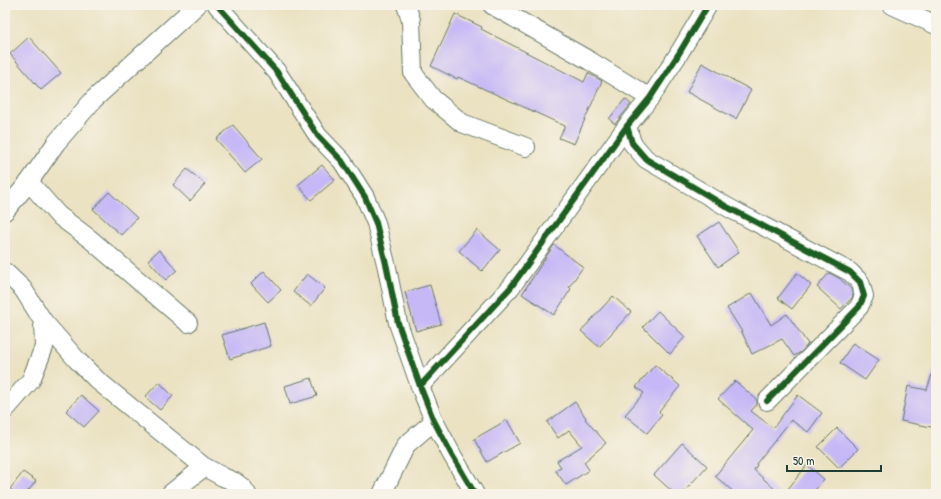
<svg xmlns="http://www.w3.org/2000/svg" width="941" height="499" font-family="'Patrick Hand',sans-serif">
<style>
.building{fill:#c6b8f6}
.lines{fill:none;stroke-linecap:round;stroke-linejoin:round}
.minor-casing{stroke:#676;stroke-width:20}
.minor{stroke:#fff;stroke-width:18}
.cycleway-casing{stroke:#f7f3e8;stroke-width:8}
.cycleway{stroke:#1b5e20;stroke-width:6}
</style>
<rect width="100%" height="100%" fill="#f7f3e8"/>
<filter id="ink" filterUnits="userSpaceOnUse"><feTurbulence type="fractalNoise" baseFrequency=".025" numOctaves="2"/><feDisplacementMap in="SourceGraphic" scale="8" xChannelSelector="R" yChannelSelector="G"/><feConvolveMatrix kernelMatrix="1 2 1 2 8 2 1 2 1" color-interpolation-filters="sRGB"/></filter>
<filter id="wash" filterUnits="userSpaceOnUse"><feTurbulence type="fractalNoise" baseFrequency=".012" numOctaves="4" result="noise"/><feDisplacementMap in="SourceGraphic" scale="16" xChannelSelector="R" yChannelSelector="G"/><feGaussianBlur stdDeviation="0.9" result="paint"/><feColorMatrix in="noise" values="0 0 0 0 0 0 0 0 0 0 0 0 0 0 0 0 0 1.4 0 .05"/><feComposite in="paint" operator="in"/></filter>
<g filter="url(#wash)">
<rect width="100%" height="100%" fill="#ebe2c2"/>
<g id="blocks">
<path class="building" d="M455 14 482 27 481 29 584 82 588 73 602 81 574 144 559 138 565 126 458 77 457 79 431 66Z
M29 37 61 73 41 90 10 54Z
M702 63 751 90 736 119 687 92Z
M625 99 631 104 615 124 609 119Z
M233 125 262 159 245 173 216 139Z
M322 165 335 180 311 200 298 185Z
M187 169 205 184 190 201 173 185Z
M109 192 137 218 121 235 93 209Z
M719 222 739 252 718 267 697 236Z
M477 230 500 250 482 271 459 251Z
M554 245 583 267 569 287 571 289 554 315 522 294 542 263Z
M159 250 177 270 166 280 148 260Z
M264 271 281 290 268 302 251 284Z
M797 273 811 285 792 309 778 298Z
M829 273 839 278 851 289 853 295 852 298 841 309 817 287Z
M307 274 325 288 311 306 293 292Z
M430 285 441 324 416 331 405 292Z
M752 293 771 325 787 314 808 344 801 352 794 356 782 339 752 354 741 330 727 308Z
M613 296 631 312 599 347 581 331Z
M658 311 685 337 670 354 643 327Z
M264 322 271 346 230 359 222 335Z
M853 343 879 360 865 380 840 363Z
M655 365 680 386 659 412 662 415 647 433 625 415 644 393 636 387Z
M933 371H936V428L901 421 908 386 927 390Z
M311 378 317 396 290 404 285 386Z
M735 381 757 400V404L751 411 773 428 798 395 822 413 808 432 791 420 756 464 757 465 754 470 780 494H736L715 476 753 430 718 399Z
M159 382 173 396 160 410 145 397Z
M81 395 99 411 84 427 66 411Z
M575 402 586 418 585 419 606 443 584 462 589 470 566 485 555 470 561 467 557 461 582 446 569 430 558 438 547 422Z
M507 420 520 443 487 462 474 439Z
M837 428 858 449 839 468 818 447Z
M682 443 707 466 682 494H675L654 475Z
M807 465 824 479 812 494H784Z
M23 472 36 481 26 494H16L10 489Z"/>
</g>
</g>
<g filter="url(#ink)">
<use href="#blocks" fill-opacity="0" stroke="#676" stroke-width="1"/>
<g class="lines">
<defs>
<path id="minor" d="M217 5 277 72 318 136 342 161 365 197 376 223 387 268 398 323 420 386 434 421 452 455 475 494
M406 5 411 20 413 73 433 99 462 123 526 147
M492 5 590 61 650 98
M892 5 936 25
M627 126 632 143 646 159 729 208 850 272 860 282 864 296 859 307 767 401
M29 182 58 215 90 239 188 323
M5 211 29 182 56 143 94 99 197 5
M5 272 23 289 43 321 77 360 97 380 203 466 223 477 235 482 243 488 247 494
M420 386 511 287 627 126 650 98 678 55 708 5
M5 410 31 380 44 347 43 321
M170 494 204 467
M382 494 406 445 434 421"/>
</defs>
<use href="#minor" class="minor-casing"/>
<use href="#minor" class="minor"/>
<defs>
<path id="cycleway" d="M217 5 277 72 318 136 342 161 365 197 376 223 387 268 398 323 420 386 434 421 452 455 475 494
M627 126 632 143 646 159 729 208 850 272 860 282 864 296 859 307 767 401
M420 386 511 287 627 126 650 98 678 55 708 5"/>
</defs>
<use href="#cycleway" class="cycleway-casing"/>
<use href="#cycleway" class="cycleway"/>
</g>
</g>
<rect width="941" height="499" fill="none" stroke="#f7f3e8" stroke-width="20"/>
<path d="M787 465v6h94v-6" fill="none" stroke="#1f3d34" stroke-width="2"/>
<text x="793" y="465" font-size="12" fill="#1f3d34" stroke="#f7f3e8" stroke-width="3" paint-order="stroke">50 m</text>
</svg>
